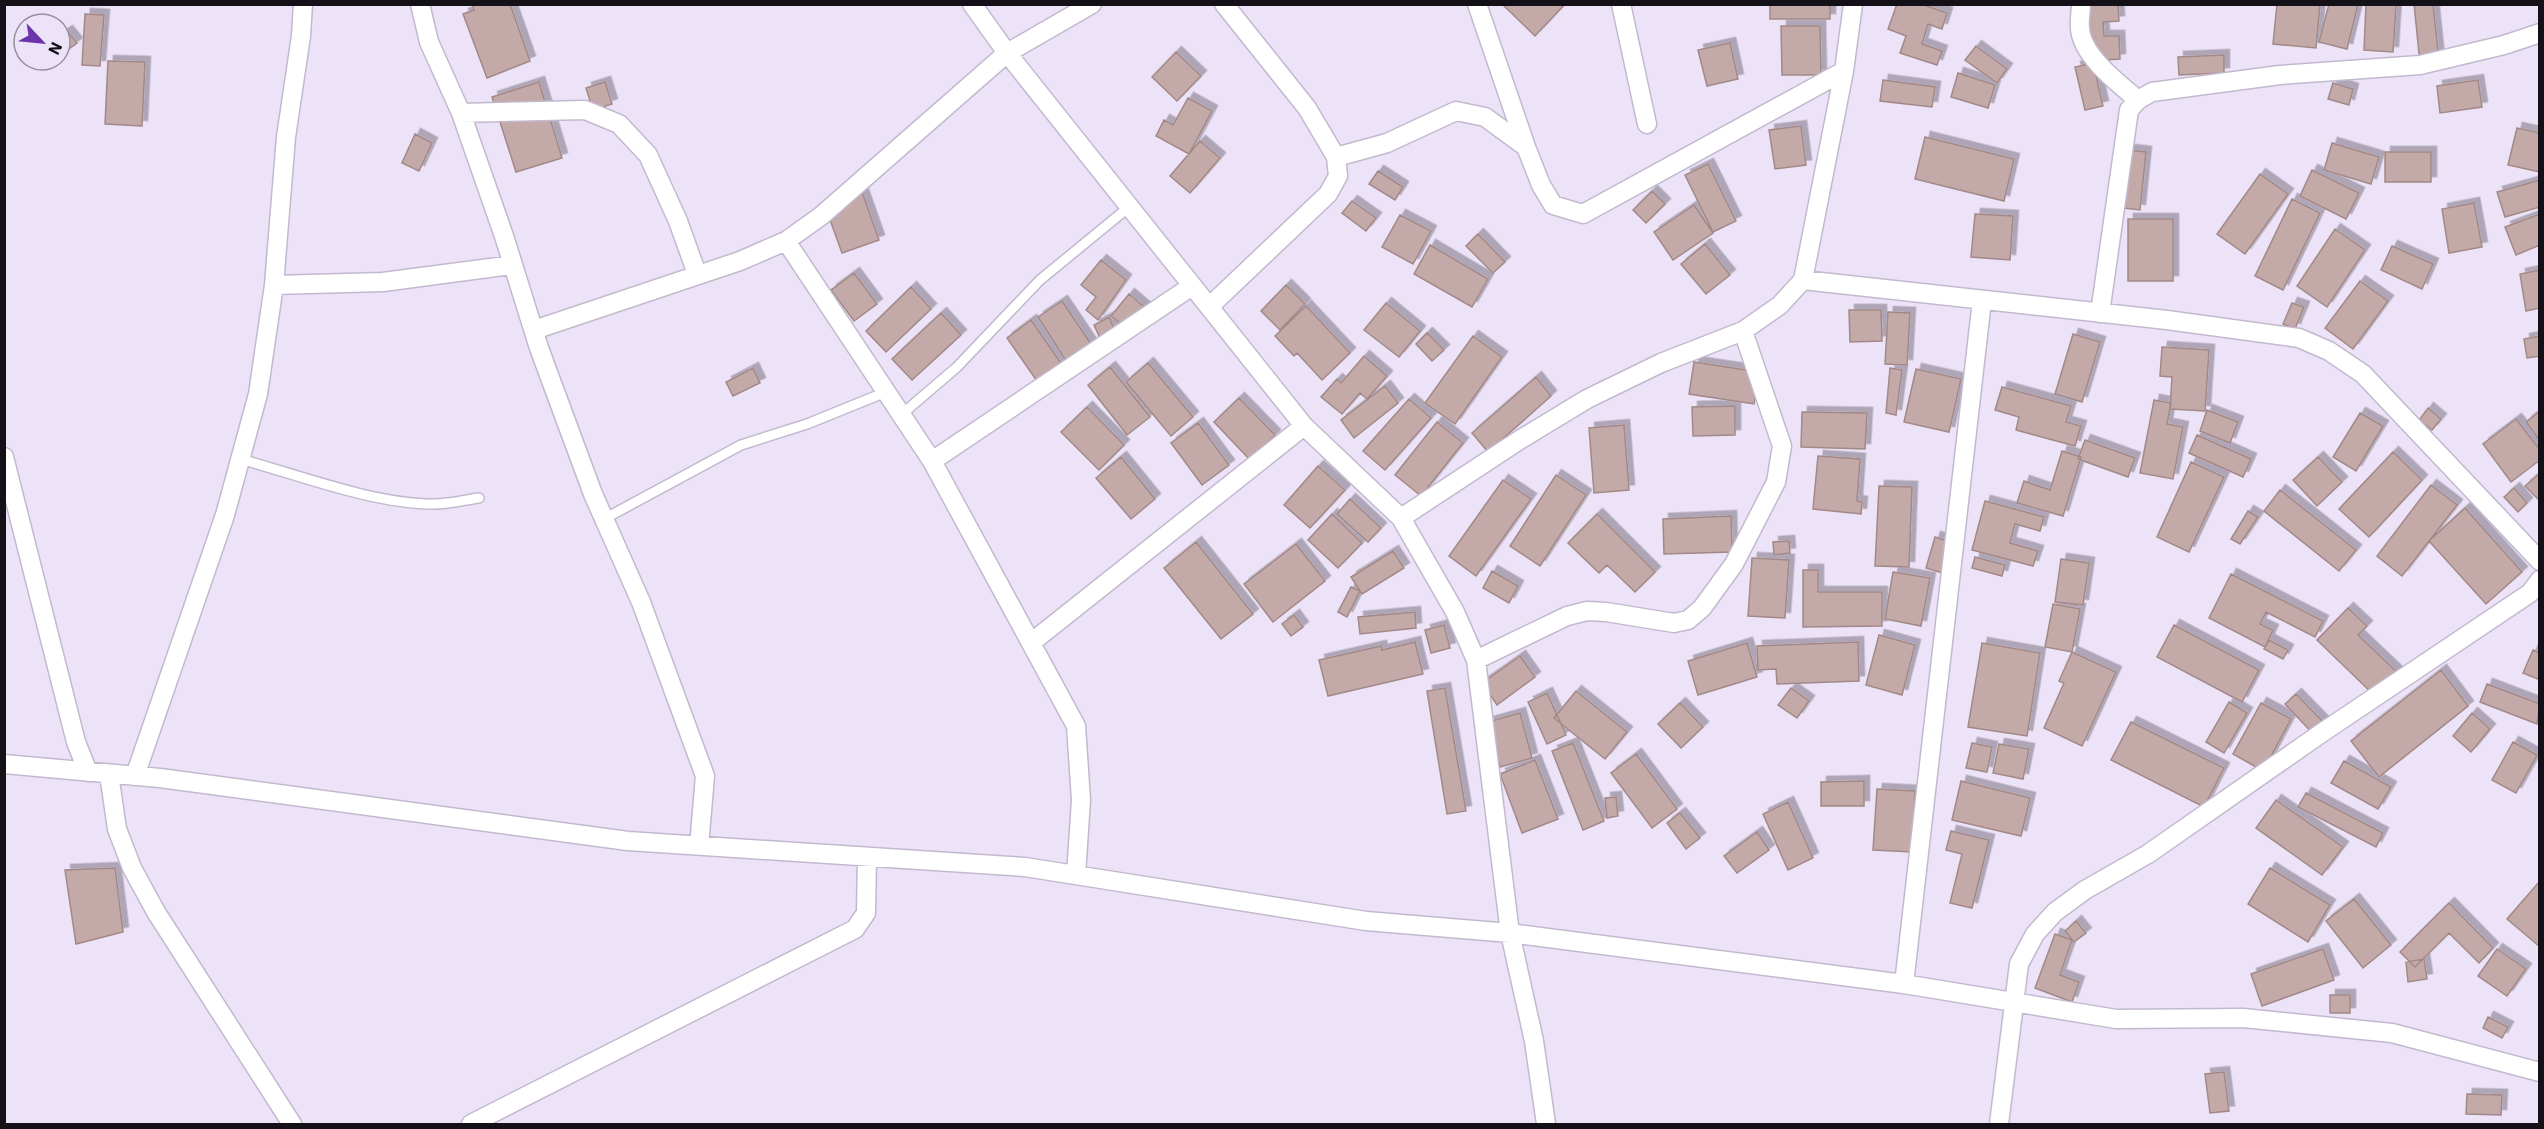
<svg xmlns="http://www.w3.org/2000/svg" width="2544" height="1129" font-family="'IBM Plex Sans',sans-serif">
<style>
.building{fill:#c3a9a7;stroke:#a28987;stroke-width:1.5;filter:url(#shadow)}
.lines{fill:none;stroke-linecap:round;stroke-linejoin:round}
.lane-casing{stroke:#c3b9ce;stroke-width:12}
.street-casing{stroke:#c3b9ce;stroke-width:21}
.lane{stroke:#fff;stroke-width:9}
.street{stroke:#fff;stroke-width:18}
</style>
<defs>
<filter id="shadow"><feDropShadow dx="5.5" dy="-5.5" stdDeviation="0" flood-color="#0004"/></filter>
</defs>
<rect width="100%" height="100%" fill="#ede3f8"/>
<path class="building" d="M472 4H510L530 61 487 78 463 14 474 10Z
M1502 4H1565L1535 36Z
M1770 4H1830V19H1770Z
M1897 4H1921L1947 13 1942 29 1928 24 1922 44 1942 51 1937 65 1900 53 1906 36 1888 29Z
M2087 4H2118L2119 21 2103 22 2104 36H2119L2120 59 2091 61Z
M2277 4H2320L2316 48 2273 44Z
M2329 4H2358L2347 49 2319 42Z
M2366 4H2396L2393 52 2364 50Z
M2414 4H2433L2439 61 2420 63Z
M85 14 104 15 100 66 82 65Z
M1781 26H1820L1821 75H1782Z
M67 31 77 43 66 51 60 43V36Z
M1730 43 1738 79 1707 86 1698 50Z
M1976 46 2007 69 1997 83 1965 60Z
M1176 52 1201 76 1177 101 1152 77Z
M2224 55V73L2179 75 2178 57Z
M108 61 145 62 142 126 105 124Z
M2093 63 2103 106 2085 110 2075 67Z
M1958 73 1995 85 1988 108 1951 97Z
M1883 80 1935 87 1932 107 1880 101Z
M2478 80 2482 107 2440 113 2437 86Z
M539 82 562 158 516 172 492 97Z
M605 82 612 104 593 110 586 88Z
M2333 83 2353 89 2349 105 2328 99Z
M1188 98 1212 111 1189 154 1156 136 1164 120 1173 125Z
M1801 126 1806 165 1775 169 1769 130Z
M2517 128 2540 133V172L2508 165Z
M415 134 432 143 419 171 402 163Z
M1925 137 2014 159 2004 201 1915 179Z
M1200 141 1220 158 1190 193 1170 176Z
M2332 143 2379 157 2371 184 2324 170Z
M2129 150 2146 152 2140 210 2124 208Z
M2385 152H2431V182H2385Z
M1708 164 1736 221 1713 232 1685 175Z
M2312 170 2359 193 2346 219 2300 196Z
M1378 171 1403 187 1395 200 1369 184Z
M2260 174 2288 194 2245 254 2217 234Z
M2540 180V207L2505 217 2497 192Z
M861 189 879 240 842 253 824 203Z
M1652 191 1665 204 1646 223 1633 210Z
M2292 199 2320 213 2283 290 2255 276Z
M1352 201 1376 218 1366 231 1342 213Z
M2474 203 2482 247 2449 253 2442 209Z
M1694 205 1713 233 1673 260 1654 232Z
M1975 214 2013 216 2010 260 1971 257Z
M2540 214V245L2516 255 2505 227Z
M1400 215 1431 231 1413 264 1382 247Z
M2128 219H2173V281H2128Z
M2335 229 2365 250 2327 307 2297 286Z
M1478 234 1505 262 1493 273 1466 246Z
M1705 244 1730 275 1706 294 1681 264Z
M1430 245 1488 279 1472 307 1414 274Z
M2392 246 2433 264 2422 289 2381 270Z
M1101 260 1126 280 1098 320 1086 310 1096 297 1081 285Z
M2540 270V308L2526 311 2520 274Z
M854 273 877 304 854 321 831 290Z
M2360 281 2388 301 2353 349 2325 328Z
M1286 285 1305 304 1280 330 1261 311Z
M911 287 931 309 886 352 866 331Z
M1129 294 1149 311 1131 332 1111 316Z
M1062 301 1093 347 1068 364 1038 317Z
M1386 303 1420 331 1399 357 1364 330Z
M2292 303 2304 307 2295 329 2283 324Z
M1306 306 1350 353 1322 380 1297 353 1294 356 1275 336Z
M1849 310H1881L1882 341 1850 342Z
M1888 312 1910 313 1907 365 1885 364Z
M941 313 961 335 912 380 892 359Z
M1109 317 1115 331 1100 338 1094 325Z
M1031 320 1063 366 1039 384 1007 338Z
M1427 333 1444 350 1432 361 1416 344Z
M2073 334 2100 342 2082 402 2055 394Z
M1473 336 1502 357 1455 424 1425 403Z
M2540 336V356L2527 358 2524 339Z
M2162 347 2209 350 2205 411 2170 409 2172 377 2160 376Z
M1364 356 1387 376 1367 399 1360 393 1342 414 1321 397 1337 379 1341 383Z
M1694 362 1759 372 1754 404 1689 394Z
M1148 363 1193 417 1171 436 1126 382Z
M1110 367 1150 417 1127 435 1088 385Z
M753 368 760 383 733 396 726 382Z
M1890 368 1902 370 1896 415 1886 413Z
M1916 369 1961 379 1949 432 1904 422Z
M1536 377 1551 396 1488 452 1472 433Z
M1385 386 1398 403 1354 438 1341 420Z
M2002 387 2071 406 2066 422 2081 426 2075 446 2016 430 2019 417 1995 410Z
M1239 398 1275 435 1250 460 1214 422Z
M1409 399 1431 418 1385 470 1363 451Z
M2154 400 2171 403 2167 424 2183 427 2173 479 2140 473Z
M1735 406V435L1693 436 1692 407Z
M1087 407 1124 445 1099 470 1061 432Z
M2428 408 2441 419 2432 430 2419 420Z
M2207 410 2238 422 2230 443 2200 431Z
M2540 411V441L2526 422Z
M1802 412 1867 413 1865 449 1801 447Z
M2360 413 2383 426 2356 471 2333 457Z
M2516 419 2540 450V460L2511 482 2483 444Z
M1437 422 1463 443 1421 496 1395 475Z
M1198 423 1229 465 1202 485 1171 443Z
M1624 425 1629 490 1594 493 1589 428Z
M2197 435 2251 459 2243 477 2189 453Z
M2085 440 2135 458 2128 477 2078 459Z
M2062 451 2081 457 2063 516 2017 503 2024 481 2050 490Z
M2393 452 2422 480 2369 537 2339 509Z
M1818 456 1860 459 1857 501 1862 502 1861 514 1813 509Z
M1121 457 1155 499 1131 519 1096 478Z
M2318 457 2342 482 2317 506 2293 480Z
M2191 462 2224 477 2189 552 2157 537Z
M1318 466 1345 490 1310 528 1284 505Z
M2540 473V501L2525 486Z
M1556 475 1586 495 1540 566 1510 546Z
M1503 480 1531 499 1476 576 1449 556Z
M2431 485 2457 505 2402 576 2377 556Z
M1879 486 1912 487 1909 567 1875 566Z
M2514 488 2527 503 2518 512 2504 497Z
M2280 490 2356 550 2339 571 2264 511Z
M1350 499 1381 528 1368 542 1337 514Z
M1985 501 2044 517 2040 531 2015 524 2010 543 2038 551 2033 566 1972 550Z
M2465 508 2522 572 2486 604 2429 541Z
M2248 511 2258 517 2240 544 2231 539Z
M1332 514 1362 543 1338 568 1308 540Z
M1597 514 1655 572 1635 592 1607 565 1599 573 1568 543Z
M1731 516 1732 552 1664 554 1663 519Z
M1935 537 1954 543 1946 574 1926 568Z
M1789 541 1790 553 1774 555 1773 542Z
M1196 542 1253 614 1221 639 1164 568Z
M1296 544 1325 581 1273 622 1244 584Z
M1393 551 1404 568 1362 594 1351 577Z
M1975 557 2005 565 2002 576 1972 568Z
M1752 558 1789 560 1785 618 1748 616Z
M2061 559 2089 563 2083 605 2055 602Z
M1803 570H1818V592H1882V626L1803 627Z
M1492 571 1518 586 1509 603 1483 588Z
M1893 572 1930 578 1921 626 1885 619Z
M2231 574 2323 621 2315 637 2266 612 2260 624 2273 630 2265 647 2209 618Z
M1351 587 1360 591 1347 617 1338 612Z
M2053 604 2080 609 2072 652 2045 647Z
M2348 608 2367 626 2358 635 2398 673 2376 697 2317 640Z
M1415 612 1416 628 1360 634 1358 617Z
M1294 615 1303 627 1291 636 1282 624Z
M1444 625 1450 648 1431 653 1425 630Z
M2174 625 2259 670 2242 702 2157 657Z
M1879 635 1915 645 1902 695 1866 685Z
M2269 640 2288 650 2283 659 2264 649Z
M1415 642 1423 674 1328 696 1319 660 1381 646 1382 650Z
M1858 642 1859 681 1777 684 1776 669 1758 670 1757 646Z
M1747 643 1757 677 1698 695 1688 661Z
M1982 643 2040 653 2027 736 1968 727Z
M2533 650 2540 653V680L2523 673Z
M2072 652 2116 672 2082 746 2044 728 2064 683 2059 681Z
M1520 656 1535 677 1497 705 1482 683Z
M2441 670 2468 706 2379 777 2351 741Z
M2487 684 2540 704 2537 724 2480 702Z
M1445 688 1466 811 1447 814 1427 691Z
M1791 688 1809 701 1797 718 1778 705Z
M1576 691 1627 732 1605 759 1554 718Z
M1547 693 1566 735 1547 744 1528 702Z
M2296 694 2330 729 2319 740 2285 704Z
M2229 702 2247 713 2224 753 2206 742Z
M1680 703 1703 727 1681 748 1658 724Z
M2261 703 2291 719 2263 771 2233 754Z
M1520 713 1532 758 1500 767 1488 722Z
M2472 713 2490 729 2471 752 2453 736Z
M2131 722 2224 768 2204 807 2111 760Z
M2513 742 2537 755 2516 793 2492 780Z
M1573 743 1604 821 1583 830 1552 751Z
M1972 743 1992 747 1987 772 1966 768Z
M1999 744 2029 749 2023 779 1993 773Z
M1636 754 1677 809 1652 828 1611 773Z
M1535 760 1558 819 1522 833 1500 774Z
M2344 761 2391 787 2378 809 2331 783Z
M1864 781V806H1821V782Z
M1961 781 2030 798 2021 836 1952 820Z
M1877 789 1915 791 1912 852 1873 850Z
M2306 793 2383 833 2376 847 2298 807Z
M1616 797 1618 816 1607 818 1605 798Z
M2276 800 2343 847 2322 875 2256 828Z
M1788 802 1813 858 1788 870 1763 814Z
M1680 813 1700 838 1686 849 1667 823Z
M1951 831 1989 840 1972 908 1950 903 1962 854 1946 850Z
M1757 832 1769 850 1737 873 1724 856Z
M115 868 123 932 76 944 65 870Z
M2270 868 2330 905 2308 942 2248 904Z
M2540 881V947L2507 919Z
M2354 899 2391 945 2363 968 2326 921Z
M2449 903 2493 948 2479 963 2449 933 2415 967 2400 952Z
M2076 921 2086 933 2074 942 2065 931Z
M2055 934 2072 940 2060 975 2079 982 2072 1002 2035 988Z
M2323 949 2334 980 2262 1006 2251 974Z
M2497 949 2526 969 2507 996 2478 976Z
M2424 959 2427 979 2408 982 2406 962Z
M2330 995H2350V1013H2330Z
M2488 1017 2508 1027 2502 1038 2483 1028Z
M2224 1072 2229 1111 2210 1113 2205 1074Z
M2467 1094 2502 1095 2501 1115 2466 1114Z"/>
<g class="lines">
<defs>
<path id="lane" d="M901 415 957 367 1040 280 1129 207
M240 459C299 475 373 504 434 504 449 504 465 500 479 498
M604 519 741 445 807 424 886 392"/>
<path id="street" d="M420 4 429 42 461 113 504 236 539 348 593 494 641 602 705 776 699 846
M972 4 1007 53 1304 426 1401 518 1455 612 1476 660 1510 933 1534 1041 1546 1124
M1477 4 1526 147
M1621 4 1647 124
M2081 4C2081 12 2079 20 2080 28 2081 55 2119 84 2138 100
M461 113 585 110 619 124 648 155 678 221 697 274
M1336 157 1387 143 1456 111 1485 117 1526 147 1541 185 1553 205 1583 214 1844 71
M786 241 932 461 1076 726 1081 800 1076 875
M1803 280 2167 320 2299 338 2329 351 2363 374 2540 561
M274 285 383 282 512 265
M1209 307 1328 194 1338 176 1336 157 1307 108 1224 4
M2100 313 2129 110 2138 100 2152 92 2280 75 2420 65 2504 45 2540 33
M534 330 740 261 786 241 821 216 1007 53 1092 4
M4 457 76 742 88 772
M932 461 1192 286
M1401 518 1521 439 1587 399 1661 363 1743 331 1780 305 1803 280 1844 71 1853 4
M1032 642 1304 426
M1476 660 1567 616 1587 611 1606 612 1674 623 1688 620 1702 608 1734 564 1776 482 1782 446 1743 331
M4 764 160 778 628 841 1025 867 1366 921 1510 933 1904 984 2116 1019 2243 1018 2392 1033 2540 1072
M109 774 117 829 132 868 156 912 292 1124
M135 776 225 515 258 394 274 285 286 137 301 36 303 4
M1904 984 1982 300
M471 1124 855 929 866 913 867 857
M1999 1124 2019 964 2035 934 2055 912 2085 890 2148 854 2323 732 2530 593 2540 580"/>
</defs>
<use href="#lane" class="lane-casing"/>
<use href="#street" class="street-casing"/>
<use href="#lane" class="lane"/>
<use href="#street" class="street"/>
</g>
<rect width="2544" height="1129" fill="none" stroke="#141017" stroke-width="12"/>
<g transform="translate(42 42) rotate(116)"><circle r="28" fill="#ede3f8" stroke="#968f9e" stroke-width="1.5"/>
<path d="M0-4.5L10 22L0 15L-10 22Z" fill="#6b34ab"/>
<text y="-9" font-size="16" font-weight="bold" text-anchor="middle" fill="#141017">N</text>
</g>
</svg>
